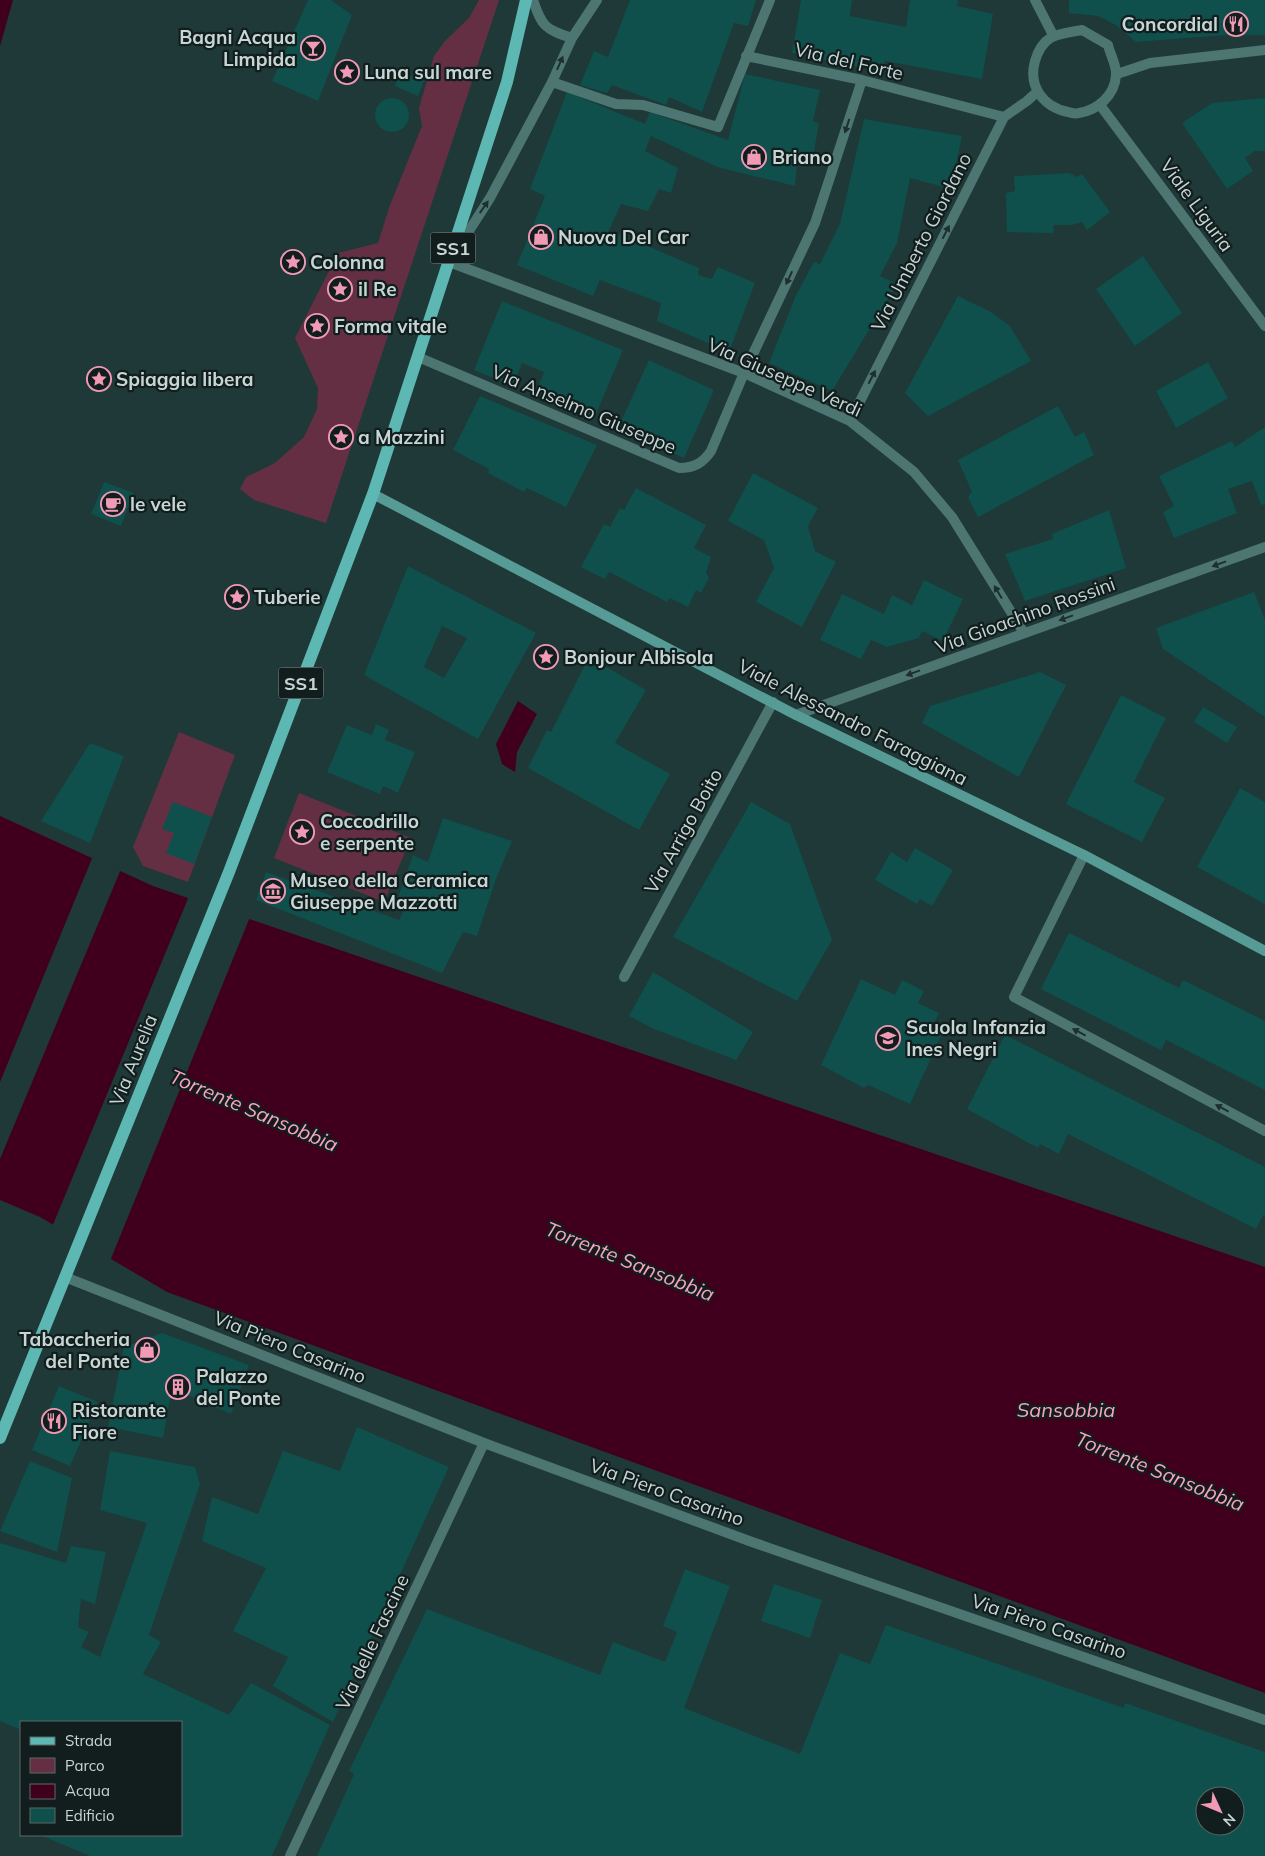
<svg xmlns="http://www.w3.org/2000/svg" width="1265" height="1856" font-family="Mulish,sans-serif">
<style>
.green{fill:#652f43}
.water{fill:#40001d}
.pier{fill:#1e3937}
.building{fill:#0f4f4c;fill-rule:evenodd}
.lines{fill:none;stroke-linecap:round;stroke-linejoin:round}
.lane{stroke:#4d7673;stroke-width:10}
.street{stroke:#4d7673;stroke-width:10}
.secondary{stroke:#579b96;stroke-width:10}
.primary{stroke:#5db7b2;stroke-width:12}
.oneway{fill:#1e302e}
.labels{text-anchor:middle;dominant-baseline:central;stroke-width:4.5;stroke-linejoin:round;paint-order:stroke}
.shield{fill:#121e1d;stroke:#909f9d;stroke-width:1}
.shield-label{font-size:18px;font-weight:bold;fill:#c6d6d4}
.poi-label{font-size:19px;font-weight:bold;fill:#c6d6d4;stroke:#121e1d;text-anchor:start}
.street-label{font-size:19px;fill:#c6d6d4;stroke:#121e1d}
.water-label{font-size:20px;font-style:italic;fill:#f9a4bf;stroke:#121e1d}
</style>
<rect width="100%" height="100%" fill="#1e3937"/>
<path class="green" d="M479 0H499L326 523 254 500 240 489 246 477 275 463 304 437 317 409 318 388 295 338 338 253 378 243 390 205 422 126 419 108 434 56 445 41 469 18Z
M179 732 235 755 188 882 143 866 133 847Z
M299 793 411 838 384 902 274 858Z"/>
<path class="water" d="M0 0H13L0 46Z
M518 701 537 714 517 752 515 772 502 764 496 744Z
M0 816 153 886 1265 1267V1693L167 1292 40 1217 0 1200Z"/>
<path class="pier" d="M93 856 121 869 0 1159V1082Z
M189 896 250 917 110 1261 52 1227Z"/>
<path class="building" d="M308 0H331L352 15 318 101 272 81Z
M630 0H756L748 26 734 23 702 112 669 97 666 105 612 85 607 93 580 85 594 51 608 57Z
M801 0H852L850 16 906 27 910 0H958L957 6 993 14 982 79 885 61 882 72 792 53Z
M1069 0H1265V35H1227L1136 42 1116 25 1098 16 1069 13Z
M400 72 424 81 418 96 395 86Z
M745 74 820 90 813 121 819 123 813 157 798 155 795 186 717 167 651 136 645 151 678 168 671 193 659 189 648 211 621 204 606 237 617 240 619 234 699 268 698 275 712 279 718 267 755 283 729 352 657 321 661 303 600 280 593 296 517 265 545 196 530 189 567 92 645 124 650 112 728 140Z
M1265 98V151H1255L1245 158 1253 171 1227 189 1182 123 1212 103Z
M375 115a17 17 0 1 1 34 0a17 17 0 1 1-34 0Z
M864 119 962 136 951 189 910 178 897 243 880 276 897 284 832 391 769 363 796 295 814 262 820 264 840 224Z
M1069 173 1077 177 1082 174 1110 212 1087 230 1082 222 1072 225H1054L1053 233 1007 232 1006 193 1015 191 1014 176Z
M1143 256 1182 313 1135 346 1096 289Z
M958 296 991 312 1010 326 1031 361 928 416 905 393Z
M502 301 623 350 594 419 535 395 544 372 522 363 513 386 474 370Z
M649 360 714 390 684 458 618 428Z
M1208 362 1228 398 1176 428 1156 391Z
M480 396 597 445 566 507 527 488 524 492 488 473 489 469 453 450Z
M1058 406 1075 437 1084 432 1094 455 978 517 968 497 972 492 958 460Z
M1265 427V504L1261 505 1252 481 1228 489 1237 513 1174 538 1163 512 1174 506 1159 476 1232 441 1235 447Z
M753 473 818 508 808 526 815 551 836 562 802 627 756 602 774 568 764 540 728 521Z
M104 482 134 493 121 526 91 514Z
M636 488 706 525 694 548 711 557 706 572 709 578 701 593 696 590 688 607 670 598 667 602 609 572 605 579 581 567 604 524 610 527 620 508 624 510Z
M1109 510 1126 568 1025 601 1005 554 1053 539 1052 534Z
M408 566 536 633 478 739 364 675ZM442 626 467 638 444 678 424 667Z
M924 580 963 599 943 641 922 631 919 638 887 647 871 640 861 659 820 640 842 594 884 614 892 595 912 605Z
M1254 592 1265 620V717L1163 649 1156 628Z
M589 657 646 690 615 743 670 774 639 830 528 768 547 730 551 732Z
M1040 672 1066 685 1019 777 922 723 930 706Z
M1121 695 1166 718 1134 782 1165 798 1142 842 1066 804Z
M1203 707 1237 727 1227 743 1194 722Z
M376 724 389 730 385 740 415 752 398 793 383 786 380 794 327 772 347 725 372 735Z
M90 743 124 756 90 843 41 821Z
M1240 788 1265 802V904L1197 867Z
M173 802 212 817 194 864 166 853 174 833 162 829Z
M751 802 790 824 832 940 797 1001 673 937Z
M443 818 512 841 496 879 477 936 463 932 442 973 256 900 266 872 399 920 404 910 395 906 413 855 428 862Z
M915 848 953 870 932 906 920 899 917 904 875 880 891 852 907 862Z
M1069 933 1179 988 1183 980 1265 1021V1090L1166 1040 1161 1050 1041 989Z
M653 972 753 1032 736 1060 654 1029 629 1016Z
M861 979 895 995 902 980 924 991 918 1003 939 1013 931 1029 942 1034 910 1104 868 1085 864 1088 821 1065Z
M1005 1035 1265 1167V1216L1263 1215 1256 1229 1068 1134 1059 1154 1040 1144 1038 1148 967 1109Z
M162 1333 249 1365 231 1414 172 1388 163 1438 108 1427 124 1347Z
M59 1386 98 1402 70 1466 32 1450Z
M357 1427 449 1467 333 1722 273 1686 288 1657 233 1631 266 1568 202 1541 212 1497 258 1514 283 1451 340 1471Z
M110 1451 195 1467 200 1484 149 1635 161 1642 143 1674 229 1715 251 1683 330 1725 272 1856H90L40 1835H181V1722H21V1730L0 1721V1543L66 1563 71 1546 106 1552 95 1604 81 1599 78 1627 89 1632 81 1647 100 1657 147 1523 100 1510Z
M30 1461 72 1478 57 1552 0 1531Z
M685 1569 730 1586 684 1708 800 1754 840 1653 870 1664 886 1625 1124 1708 1125 1703 1265 1752V1856H317L354 1774 349 1771 427 1609 600 1675 613 1642 665 1662 677 1632 663 1626ZM1205 1796H1235V1826H1205Z
M774 1584 822 1600 810 1638 761 1621Z"/>
<g class="lines">
<path class="lane" d="M290 1856 484 1443"/>
<path class="street" d="M533 0C542 27 545 29 572 38
M597 0 572 38 552 82 490 198 449 262 744 373 850 421 914 472 952 517 1024 633
M1035 0 1053 35
M1082 30 1108 45C1110 54 1117 66 1116 75 1115 95 1098 110 1079 113 1075 114 1071 113 1068 112 1043 107 1028 86 1035 61 1043 34 1058 34 1082 30Z
M746 56 862 80 1004 117
M1117 74 1150 63 1265 50
M552 82 616 104 643 105 718 127 770 0
M1100 105 1265 326
M418 357 679 468C694 468 703 463 711 451L744 373 815 223 862 80
M850 421 1004 117 1027 101 1037 92
M796 715 1265 547
M1084 855 1014 997 1265 1131
M624 977 773 702
M65 1277 484 1443 752 1542 1265 1720"/>
<path class="secondary" d="M373 494 796 715 1084 855 1265 951"/>
<path class="primary" d="M0 1438 229 872 373 494 507 82 526 0"/>
</g>
<defs><path id="oneway-solid" d="M-6-.8H1V-3.2L6.5 0L1 3.2V.8H-6Z" transform="scale(1.25)"/></defs>
<g class="oneway">
<use href="#oneway-solid" transform="translate(560 63) rotate(-66)"/>
<use href="#oneway-solid" transform="translate(847 126) rotate(108)"/>
<use href="#oneway-solid" transform="translate(484 207) rotate(-55)"/>
<use href="#oneway-solid" transform="translate(946 232) rotate(-63)"/>
<use href="#oneway-solid" transform="translate(789 278) rotate(115)"/>
<use href="#oneway-solid" transform="translate(872 377) rotate(-63)"/>
<use href="#oneway-solid" transform="translate(1219 564) rotate(160)"/>
<use href="#oneway-solid" transform="translate(998 592) rotate(-121)"/>
<use href="#oneway-solid" transform="translate(1066 618) rotate(160)"/>
<use href="#oneway-solid" transform="translate(913 673) rotate(160)"/>
<use href="#oneway-solid" transform="translate(1079 1032) rotate(-152)"/>
<use href="#oneway-solid" transform="translate(1222 1108) rotate(-152)"/>
</g>
<defs>
<symbol id="restaurant-ring" viewBox="-11 -11 22 22"><circle r="9.5" fill="#121e1d" stroke="#f09ab6" stroke-width="1.5"/><path d="M-5-6h1v4h1v-4h1v4h1v-4h1v5L-1.5 .5V6h-2V.5L-5-1ZM5-6V6H3V1.5H1.5Q1.5-4 5-6Z" fill="#f09ab6"/></symbol>
<symbol id="bar-ring" viewBox="-11 -11 22 22"><circle r="9.5" fill="#121e1d" stroke="#f09ab6" stroke-width="1.5"/><path d="M-6-5H6L.8 .8V4.5H3.5V6h-7V4.5H-.8V.8Z" fill="#f09ab6"/></symbol>
<symbol id="sight-ring" viewBox="-11 -11 22 22"><circle r="9.5" fill="#121e1d" stroke="#f09ab6" stroke-width="1.5"/><path d="M0-6L1.8-2.2L6-1.7L2.9 1.2L3.7 5.4L0 3.3L-3.7 5.4L-2.9 1.2L-6-1.7L-1.8-2.2Z" fill="#f09ab6"/></symbol>
<symbol id="shop-ring" viewBox="-11 -11 22 22"><circle r="9.5" fill="#121e1d" stroke="#f09ab6" stroke-width="1.5"/><path d="M-5-2.5h2.3a2.7 3.5 0 0 1 5.4 0H5L5.5 6h-11ZM-1.5-2.5h3a1.5 2.3 0 0 0-3 0Z" fill="#f09ab6"/></symbol>
<symbol id="cafe-ring" viewBox="-11 -11 22 22"><circle r="9.5" fill="#121e1d" stroke="#f09ab6" stroke-width="1.5"/><path d="M-5.5-4.5H6V0H3Q3 3.5 0 3.5H-2.5Q-5.5 3.5-5.5 0ZM3-3.2v2h1.7v-2ZM-6 4.5H4V6H-6Z" fill="#f09ab6"/></symbol>
<symbol id="museum-ring" viewBox="-11 -11 22 22"><circle r="9.5" fill="#121e1d" stroke="#f09ab6" stroke-width="1.5"/><path d="M0-6L6-3V-2H-6V-3ZM-5-1h2V3h-2ZM-1-1h2V3h-2ZM3-1h2V3H3ZM-6 4H6V6H-6Z" fill="#f09ab6"/></symbol>
<symbol id="school-ring" viewBox="-11 -11 22 22"><circle r="9.5" fill="#121e1d" stroke="#f09ab6" stroke-width="1.5"/><path d="M0-5L7-2L0 1L-7-2ZM-4 1L0 2.5L4 1V4Q0 6-4 4Z" fill="#f09ab6"/></symbol>
<symbol id="building-ring" viewBox="-11 -11 22 22"><circle r="9.5" fill="#121e1d" stroke="#f09ab6" stroke-width="1.5"/><path d="M-4-6H4V6H1V3H-1V6H-4ZM-2.5-4.3h1.7v1.8h-1.7ZM.8-4.3h1.7v1.8H.8ZM-2.5-1h1.7V.8h-1.7ZM.8-1h1.7V.8H.8Z" fill="#f09ab6"/></symbol>
</defs>
<g fill-rule="evenodd">
<use href="#restaurant-ring" x="1222" y="10" width="28" height="28"/>
<use href="#bar-ring" x="299" y="34" width="28" height="28"/>
<use href="#sight-ring" x="333" y="58" width="28" height="28"/>
<use href="#shop-ring" x="740" y="143" width="28" height="28"/>
<use href="#shop-ring" x="527" y="223" width="28" height="28"/>
<use href="#sight-ring" x="279" y="248" width="28" height="28"/>
<use href="#sight-ring" x="326" y="275" width="28" height="28"/>
<use href="#sight-ring" x="303" y="312" width="28" height="28"/>
<use href="#sight-ring" x="85" y="365" width="28" height="28"/>
<use href="#sight-ring" x="327" y="423" width="28" height="28"/>
<use href="#cafe-ring" x="99" y="490" width="28" height="28"/>
<use href="#sight-ring" x="223" y="583" width="28" height="28"/>
<use href="#sight-ring" x="532" y="643" width="28" height="28"/>
<use href="#sight-ring" x="288" y="818" width="28" height="28"/>
<use href="#museum-ring" x="259" y="877" width="28" height="28"/>
<use href="#school-ring" x="874" y="1024" width="28" height="28"/>
<use href="#shop-ring" x="133" y="1336" width="28" height="28"/>
<use href="#building-ring" x="164" y="1373" width="28" height="28"/>
<use href="#restaurant-ring" x="40" y="1407" width="28" height="28"/>
</g>
<g class="labels">
<g class="shield">
<rect x="430.5" y="232.5" width="45" height="31" rx="4"/>
<rect x="278.5" y="667.5" width="45" height="31" rx="4"/>
</g>
<g class="shield-label">
<text x="453" y="248">SS1</text>
<text x="301" y="683">SS1</text>
</g>
<g class="poi-label">
<text x="1218" y="24" text-anchor="end">Concordial</text>
<text x="296" y="37" text-anchor="end">Bagni Acqua<tspan x="296" dy="22">Limpida</tspan></text>
<text x="364" y="72">Luna sul mare</text>
<text x="772" y="157">Briano</text>
<text x="558" y="237">Nuova Del Car</text>
<text x="310" y="262">Colonna</text>
<text x="358" y="289">il Re</text>
<text x="334" y="326">Forma vitale</text>
<text x="116" y="379">Spiaggia libera</text>
<text x="358" y="437">a Mazzini</text>
<text x="130" y="504">le vele</text>
<text x="254" y="597">Tuberie</text>
<text x="564" y="657">Bonjour Albisola</text>
<text x="320" y="821">Coccodrillo<tspan x="320" dy="22">e serpente</tspan></text>
<text x="290" y="880">Museo della Ceramica<tspan x="290" dy="22">Giuseppe Mazzotti</tspan></text>
<text x="906" y="1027">Scuola Infanzia<tspan x="906" dy="22">Ines Negri</tspan></text>
<text x="130" y="1339" text-anchor="end">Tabaccheria<tspan x="130" dy="22">del Ponte</tspan></text>
<text x="196" y="1376">Palazzo<tspan x="196" dy="22">del Ponte</tspan></text>
<text x="72" y="1410">Ristorante<tspan x="72" dy="22">Fiore</tspan></text>
</g>
<g class="street-label">
<text transform="translate(849 61) rotate(13)">Via del Forte</text>
<text transform="translate(1197 205) rotate(54)">Viale Liguria</text>
<text transform="translate(921 242) rotate(-63)">Via Umberto Giordano</text>
<text transform="translate(785 377) rotate(24)">Via Giuseppe Verdi</text>
<text transform="translate(584 409) rotate(23)">Via Anselmo Giuseppe</text>
<text transform="translate(1025 615) rotate(-20)">Via Gioachino Rossini</text>
<text transform="translate(853 722) rotate(27)">Viale Alessandro Faraggiana</text>
<text transform="translate(683 831) rotate(-61)">Via Arrigo Boito</text>
<text transform="translate(133 1060) rotate(-68)">Via Aurelia</text>
<text transform="translate(290 1347) rotate(22)">Via Piero Casarino</text>
<text transform="translate(667 1492) rotate(20)">Via Piero Casarino</text>
<text transform="translate(1049 1626) rotate(19)">Via Piero Casarino</text>
<text transform="translate(372 1642) rotate(-65)">Via delle Fascine</text>
</g>
<g class="water-label">
<text transform="translate(254 1110) rotate(23)">Torrente Sansobbia</text>
<text transform="translate(630 1261) rotate(22)">Torrente Sansobbia</text>
<text x="1066" y="1409">Sansobbia</text>
<text transform="translate(1160 1471) rotate(22)">Torrente Sansobbia</text>
</g>
</g>
<rect x="20" y="1721" width="162" height="115" fill="#121e1d" stroke="#5a6866"/>
<rect x="30" y="1737" width="25" height="8" fill="#5db7b2" stroke="#5a6866"/>
<text x="65" y="1746" font-size="15" fill="#c6d6d4">Strada</text>
<rect x="30" y="1758" width="25" height="15" fill="#652f43" stroke="#5a6866"/>
<text x="65" y="1771" font-size="15" fill="#c6d6d4">Parco</text>
<rect x="30" y="1784" width="25" height="15" fill="#40001d" stroke="#5a6866"/>
<text x="65" y="1796" font-size="15" fill="#c6d6d4">Acqua</text>
<rect x="30" y="1808" width="25" height="15" fill="#0f4f4c" stroke="#5a6866"/>
<text x="65" y="1821" font-size="15" fill="#c6d6d4">Edificio</text>
<g transform="translate(1220 1811) rotate(134)"><circle r="24" fill="#121e1d" stroke="#5a6866"/>
<path d="M0-4L9 19L0 12L-9 19Z" fill="#f09ab6"/>
<text y="-8" font-size="14" font-weight="bold" text-anchor="middle" fill="#c6d6d4">N</text>
</g>
</svg>
